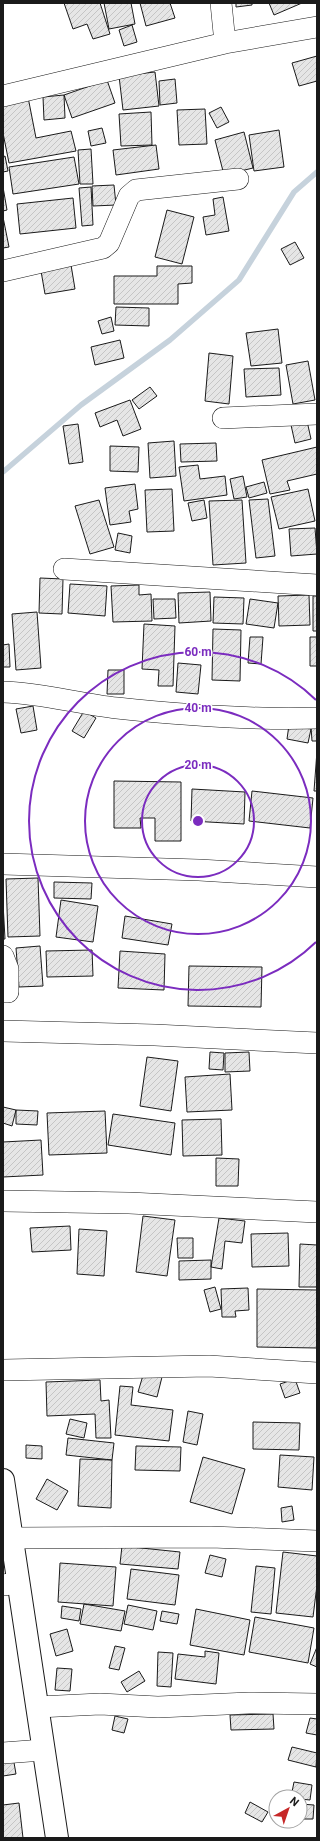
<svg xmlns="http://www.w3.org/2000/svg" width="320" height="1841" font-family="Roboto,sans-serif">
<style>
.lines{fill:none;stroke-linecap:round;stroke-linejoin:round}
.stream{stroke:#c6d2dc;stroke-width:5.5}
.building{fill:url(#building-hatch);stroke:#1a1a1a}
.minor-casing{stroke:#1a1a1a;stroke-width:22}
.major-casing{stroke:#1a1a1a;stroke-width:24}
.minor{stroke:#fff;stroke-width:21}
.major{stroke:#fff;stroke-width:22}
.ring{fill:none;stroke:#7b2cbf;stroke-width:2}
.centre{fill:#7b2cbf;stroke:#fff;stroke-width:2}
.ring-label{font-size:12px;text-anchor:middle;font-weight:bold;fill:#7b2cbf;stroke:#fff;stroke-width:3;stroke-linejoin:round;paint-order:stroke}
</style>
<defs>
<pattern id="building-hatch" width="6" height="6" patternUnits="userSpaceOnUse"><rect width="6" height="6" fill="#e6e6e6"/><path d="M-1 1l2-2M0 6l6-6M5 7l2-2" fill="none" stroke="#c5c5c5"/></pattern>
</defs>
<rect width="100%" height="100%" fill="#fff"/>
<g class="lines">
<path class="stream" d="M3 472 81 405 170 340 239 280 294 192 317 172"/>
</g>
<path class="building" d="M64 3H100L110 34 93 39 87 24 73 29Z
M104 3H131L135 24 109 29Z
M140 3H170L175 18 146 26Z
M236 3H252V5L236 7Z
M269 3H302L274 15Z
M132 25 137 42 124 46 119 30Z
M317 56V81L299 86 292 63Z
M155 72 159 106 123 110 119 76Z
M175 79 177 103 160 105 159 81Z
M107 80 115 103 72 118 64 95Z
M64 95 65 118 44 120 43 97Z
M28 97 36 138 71 131 76 151 9 163 3 133V102Z
M221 107 229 122 217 128 209 113Z
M205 109 207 144 179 145 177 110Z
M151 112 152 145 121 146 119 114Z
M102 128 106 143 91 146 88 131Z
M279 130 284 167 254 171 249 135Z
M244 132 253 168 224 175 215 140Z
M156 145 159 169 116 175 113 150Z
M91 149 93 184H80L78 150Z
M5 156 8 171 3 172V157Z
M74 157 79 184 13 194 9 167Z
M114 185 116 205 93 206 92 186Z
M3 187 7 210 3 211Z
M91 187 93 225 82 226 79 188Z
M223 197 229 231 206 235 203 217 215 215 213 199Z
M73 198 76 228 20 234 17 204Z
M167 210 194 217 182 264 155 257Z
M3 217 9 247 3 248Z
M295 242 304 258 290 265 281 249Z
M71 265 75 289 45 294 41 271Z
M157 266H192V283L178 284V304H114V276H157Z
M116 307 149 308V326L115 325Z
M111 317 114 331 102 334 98 321Z
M278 329 282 363 251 366 246 333Z
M120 340 124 358 95 365 91 347Z
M209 353 233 356 229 404 205 401Z
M308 361 315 400 293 404 286 365Z
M279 368 281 395 246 397 244 369Z
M150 387 157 396 139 409 132 400Z
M130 400 141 429 123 436 117 420 100 427 95 413Z
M307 421 311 439 295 443 291 425Z
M78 424 83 462 69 464 63 426Z
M174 441 176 476 150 478 148 443Z
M216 443 217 461 181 462 180 444Z
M110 446 139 447 138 472 110 471Z
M317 447V474L287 481 290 490 270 494 262 460Z
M198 465 200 479 225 476 227 495 184 501 179 467Z
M243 476 247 497 234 499 230 479Z
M264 482 267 493 249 498 246 487Z
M135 484 138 509 129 511 131 522 110 525 105 488Z
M172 489 174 531 147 532 145 490Z
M308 489 315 521 279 529 271 497Z
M268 499 275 556 256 558 249 500Z
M99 500 114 547 90 554 75 506Z
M204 500 207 518 192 521 188 503Z
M242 500 246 563 213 565 209 501Z
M315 528 317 554 291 556 289 529Z
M118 533 132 536 130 553 115 550Z
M40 578 63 579 62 614 39 613Z
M70 584 107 586 105 616 68 613Z
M139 585V595L151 594 152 621 113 622 111 586Z
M210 592 211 621 179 623 178 593Z
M309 595 310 625 279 626 278 596Z
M313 596H317V631H313Z
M214 597 244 598 243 624 213 623Z
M153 599H175L176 618 154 619Z
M250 599 278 603 274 628 246 624Z
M37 612 41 668 16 670 12 614Z
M144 624 175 626 173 686H158L159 670 142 669Z
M213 629 241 630 240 681 212 680Z
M250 637H263L261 664 248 663Z
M310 637H317V666H310Z
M9 644 10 667H3V645Z
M178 663 201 665 198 694 176 692Z
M108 670H124V694H107Z
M33 706 37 730 21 733 16 709Z
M84 711 96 718 84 738 72 731Z
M289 725 311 729 308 743 287 739Z
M317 726V741H312L311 727Z
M317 751V791H314Z
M114 781 181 782V841H155V818H140L141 828H114Z
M192 789 245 792 244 824 191 821Z
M252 791 313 798 310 828 249 821Z
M38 878 40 936 8 937 6 879Z
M54 882 92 883 91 899 54 898Z
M61 900 98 906 93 942 56 937Z
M3 903 5 939H3Z
M125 916 172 924 168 945 122 938Z
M40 946 43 986 19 987 16 948Z
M92 950 93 976 47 977 46 951Z
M120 951 165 954 164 990 118 988Z
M189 966 262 967 261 1007 188 1006Z
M210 1052 224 1053 223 1070 209 1069Z
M249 1052 250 1071 225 1072V1053Z
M147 1057 178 1061 171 1111 140 1106Z
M230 1074 232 1110 187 1112 185 1077Z
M3 1107 16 1110 12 1126 3 1123Z
M16 1110 38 1111 37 1125 16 1124Z
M105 1111 107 1153 49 1155 47 1113Z
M113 1114 175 1123 171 1155 108 1145Z
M221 1119 222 1155 183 1156 182 1120Z
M41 1140 43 1175 3 1177V1142Z
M216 1158 239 1159 238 1186H216Z
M143 1216 175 1220 167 1276 136 1272Z
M219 1218 245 1221 242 1243 225 1241 222 1269 211 1267Z
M70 1226 71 1250 32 1252 30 1228Z
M79 1229 107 1231 104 1276 77 1274Z
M288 1233 289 1266 252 1267 251 1234Z
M177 1238H193V1258H178Z
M300 1244 317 1245V1287H299Z
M211 1260V1279L179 1280V1261Z
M215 1287 221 1309 210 1312 204 1290Z
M248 1288 249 1310 235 1311 236 1317H222L221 1289Z
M257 1289 317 1290V1348L257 1347Z
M144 1372 162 1377 157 1397 138 1392Z
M295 1379 300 1393 285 1398 280 1384Z
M100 1380 101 1401 109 1400 111 1438H96L95 1414 47 1416 46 1382Z
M120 1386 133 1387 131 1405 173 1410 169 1441 115 1435Z
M188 1411 203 1414 197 1445 183 1442Z
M70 1419 87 1423 84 1438 66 1434Z
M253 1422 300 1423 299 1450 253 1449Z
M68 1438 114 1443 112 1460 66 1455Z
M26 1445 42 1446V1459L26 1458Z
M136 1446 181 1447 180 1471 135 1470Z
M280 1455 314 1457 312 1490 278 1487Z
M203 1457 245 1469 232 1514 190 1502Z
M80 1459 112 1460 111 1508 78 1506Z
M47 1479 68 1491 57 1510 36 1499Z
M292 1506 294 1520 282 1522 281 1508Z
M122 1546 180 1552 178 1569 120 1564Z
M283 1552 317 1556V1585L313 1617 276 1613Z
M210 1555 226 1559 222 1577 205 1573Z
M60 1563 116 1567 113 1606 58 1602Z
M256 1566 275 1568 271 1614 251 1612Z
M131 1569 179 1575 175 1605 127 1599Z
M84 1604 125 1611 121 1631 80 1624Z
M128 1605 157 1611 153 1630 124 1624Z
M62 1606 81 1609 79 1621 61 1618Z
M196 1609 250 1620 244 1655 190 1645Z
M162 1611 179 1614 177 1624 160 1621Z
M255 1617 314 1628 308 1663 249 1652Z
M67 1629 73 1651 56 1656 50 1634Z
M115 1646 125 1648 119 1670 109 1668Z
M317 1647V1667L310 1664Z
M205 1651 219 1653 216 1684 175 1679 178 1654 205 1657Z
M158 1652 173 1653 171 1687 157 1686Z
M57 1668 72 1669 70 1691 55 1690Z
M139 1671 145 1681 127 1692 121 1682Z
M273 1714 274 1729 231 1730 230 1715Z
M115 1716 128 1719 124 1733 112 1730Z
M310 1718 317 1719V1735L306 1733Z
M292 1747 317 1753 316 1767 288 1760Z
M13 1757 16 1774 3 1776V1759Z
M294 1782 312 1785 310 1800 300 1799V1797H291Z
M250 1802 268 1812 262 1822 245 1813Z
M19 1803 23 1838H3V1805Z
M300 1804 314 1805 313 1819H300Z"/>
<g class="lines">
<defs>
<path id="minor" d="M225 43 317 27
M3 96 225 43 221 3
M3 271 103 248 109 243 129 196 136 190 238 179
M223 418 317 414
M64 569 317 585
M3 692C42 693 79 704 117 708 183 715 251 720 317 718
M3 864 199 870 317 877
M3 956 8 969V992H3
M3 1031 155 1035 317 1043
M3 1201 129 1203 317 1212
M3 1370 209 1366 317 1373
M10 1538 211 1537 317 1541
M3 1585 18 1583
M38 1707 100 1704 158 1707 249 1703 317 1704
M3 1753 43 1750"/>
<path id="major" d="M3 1480 57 1838"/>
</defs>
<use href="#minor" class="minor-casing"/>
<use href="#major" class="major-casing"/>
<use href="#minor" class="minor"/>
<use href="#major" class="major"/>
</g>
<g class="ring">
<circle cx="198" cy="821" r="56"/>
<circle cx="198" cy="821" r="113"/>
<path d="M316 942A169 169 0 1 1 316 700"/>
</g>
<circle cx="198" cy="821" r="6" class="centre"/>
<g class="ring-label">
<text x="198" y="656">60 m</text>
<text x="198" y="712">40 m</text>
<text x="198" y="769">20 m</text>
</g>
<rect width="320" height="1841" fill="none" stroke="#1a1a1a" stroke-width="8"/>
<g transform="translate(288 1809) rotate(40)"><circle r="19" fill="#ffffff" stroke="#a3a3a3"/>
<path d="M0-3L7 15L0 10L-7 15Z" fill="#c62828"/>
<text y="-6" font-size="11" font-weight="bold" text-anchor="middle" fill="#1a1a1a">N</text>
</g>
</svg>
